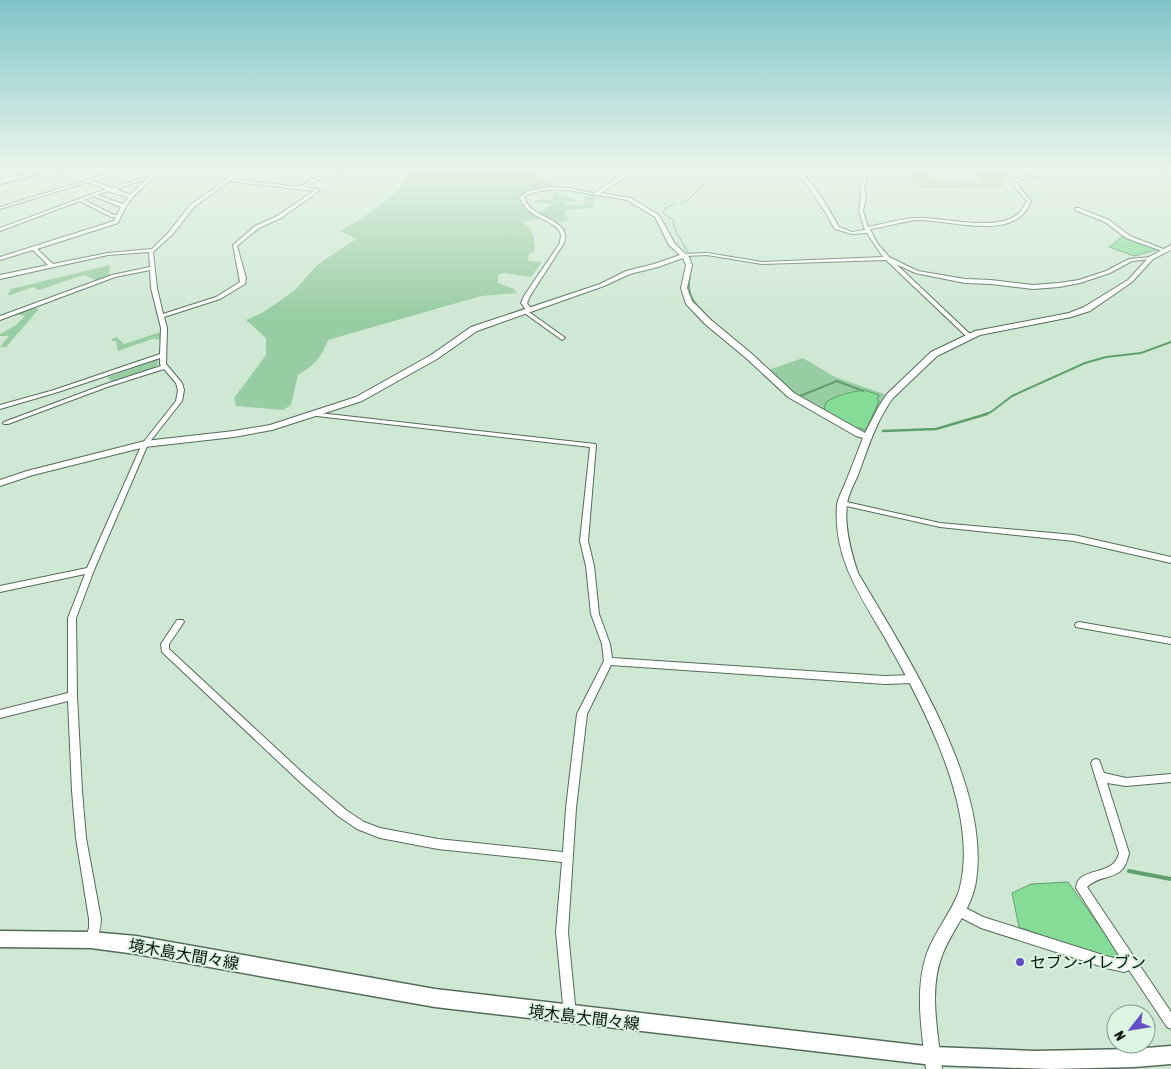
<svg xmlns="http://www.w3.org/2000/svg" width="1171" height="1069" font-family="'Asap Condensed','Noto Sans JP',sans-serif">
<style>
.green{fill:#98cca2}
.water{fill:#85dc97;stroke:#60a06d}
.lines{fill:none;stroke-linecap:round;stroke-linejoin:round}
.stream-far3{stroke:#60a06d;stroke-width:1}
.stream-far2{stroke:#60a06d;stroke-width:2}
.stream-far1{stroke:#60a06d;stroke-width:2.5}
.stream{stroke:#60a06d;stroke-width:4}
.minor-casing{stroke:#556b59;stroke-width:2}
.tertiary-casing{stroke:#556b59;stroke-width:2}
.secondary-casing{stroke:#556b59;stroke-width:3}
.primary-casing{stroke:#556b59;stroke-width:3}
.minor{fill:#fff;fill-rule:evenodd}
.tertiary{fill:#fff;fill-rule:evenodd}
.secondary{fill:#fff;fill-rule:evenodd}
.primary{fill:#fff;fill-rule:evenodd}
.poi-dot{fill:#644fc8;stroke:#dcf5e0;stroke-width:2}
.labels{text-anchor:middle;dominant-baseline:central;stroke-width:4;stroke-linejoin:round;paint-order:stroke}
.near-street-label{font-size:16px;fill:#0a130c;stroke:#dcf5e0}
.near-poi-label{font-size:16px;fill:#0a130c;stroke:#dcf5e0;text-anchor:start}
</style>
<rect width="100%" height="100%" fill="#cfe8d3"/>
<path class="green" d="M407 168H526L558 186 536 189 521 195V204L530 213 545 210 546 207 553 205V203H535V200H553V193L565 195 577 201 565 203V205H583L586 199 583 197 595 196 592 208 565 210 568 221 557 222 546 216 524 222C534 234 535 235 534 252L529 254 528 261 542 262 531 277 504 273 498 275V283L514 289 517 293 481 296 328 340C320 359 316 364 298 375L291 405 283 410 236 406 234 398 266 355V338L246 320 262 313 294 291 317 265 356 239 340 231 367 215 401 188 407 174Z
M905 168H916L936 178 980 184 974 168H970H1017L1018 171 1002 180 1005 186 1002 187 924 188C915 187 908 176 905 168Z
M110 265 109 276 98 281 84 275 39 290 33 287 7 296 11 289Z
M33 308 39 309 6 347H0L9 336H0V334L16 325 25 316 17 314Z
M161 332V338L156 340 155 338 118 351 116 341H112V339L117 337 124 344Z
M803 358 835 377 887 395 882 400 866 432 859 431 800 399 768 370Z
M158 359V365L155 367 112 382 108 377Z"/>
<path class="water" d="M1123 236 1156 249V250L1134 256 1109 247Z
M864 390 879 395 877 399 879 401 866 430 853 427 824 410 826 402C837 395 851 392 864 390Z
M1068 882 1119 953 1110 960 1019 927 1012 893 1031 884Z"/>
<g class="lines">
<path class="stream-far3" d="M707 178 704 173 713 168
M676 204 667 207 663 213 673 220 676 232 688 252
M680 204 689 199 708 180
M689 278 692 268 690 256"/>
<path class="stream-far2" d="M690 277C685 297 698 307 711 320
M800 396 837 381 863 391
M983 415 991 412 1012 396 1085 363 1106 357 1141 353 1171 342"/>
<path class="stream-far1" d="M883 431 936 429 987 414"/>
<path class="stream" d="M1129 871 1171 879"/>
<defs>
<path id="minor" d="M161 168H165C152 180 137 190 127 205 123 211 121 217 118 223L37 249 53 264 108 253 152 249 169 232 190 205 243 168H247L232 179 299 187 335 168H340L304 187 320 190 281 218 259 228 237 246 246 278 245 284 220 299 164 317 167 328 166 364 182 383 184 390 182 401 148 444 94 570 76 618 77 696 82 791 86 838 101 919C101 928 98 936 95 944L91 946 87 944 85 940 89 928V919L76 838 72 791 68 701 0 718V710L68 693V618L85 574 0 592V586L87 568 142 444 176 401 178 390 176 383 164 369 107 387 8 424H4L3 423 4 422 103 385 161 366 160 364V358L58 392 0 409V405L54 390 160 354 161 328 151 288 150 270 115 277 0 320V316L112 275 150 267 149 252 108 255 0 279V275L48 265 33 250 0 260V257L114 221 116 217H111L80 201 0 231V228L106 189 88 182 0 209V207L117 171V173L92 181 112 188 145 177 148 178ZM146 179 130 195 116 189ZM229 181 314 191 277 216 255 226 233 245 240 282 216 297 163 314 157 288 153 252 173 234 194 207ZM108 191 128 197 123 204 97 195ZM93 196 121 207 117 215H114L84 200Z
M791 168H795C815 182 827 207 839 227L852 232 865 230 859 211 861 197 860 188 863 181V175H865L867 181 864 188 866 197 863 211 868 227C885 224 902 218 918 218 944 217 1002 234 1021 211 1023 208 1025 204 1027 201L1016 189 1013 180 1030 175 1046 173 1054 168H1058L1048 175 1030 177 1016 182 1020 188 1031 201C1029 205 1027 211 1023 214 1001 237 947 220 919 220 902 221 886 227 870 229L877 243 889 257 918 271 965 279 991 280 1033 285 1059 283 1079 280 1106 271 1129 259 1151 257 1153 258 1151 259 1132 261 1110 273 1080 283 1059 287 1033 289 991 284 965 283 915 273 896 264 971 335 972 336 969 338 967 337 886 260 762 264 707 255 683 256V255L685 254 707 253 762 262 883 257 867 233 852 234 835 229C822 207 810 185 791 168Z
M0 174H1L10 180 7 181 0 177Z
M548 187 568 188 598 194 596 195C572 191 547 184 524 197 530 218 562 217 565 235 566 237 565 240 564 243L530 296 527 303 532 310 529 312 564 337 565 338 562 340 523 312V310H526L521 303 524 296 560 243C560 240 561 237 561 235 558 219 526 220 520 197L528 191Z
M1075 208H1079L1109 220 1130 236 1166 250 1162 251 1126 238 1105 222 1075 210Z
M310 412 595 444 596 445 588 541 594 566 599 614 610 644 612 658 885 676 912 675 915 676 916 679 915 682 912 683 885 684 611 665 587 714 576 808 568 932 576 1015 574 1019 570 1021 566 1019 564 1015 556 932 562 862 438 849 380 838 357 829 338 816 300 782 162 652 161 644 177 620H183L184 622 169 644V649L306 776 346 810 364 822 380 828 438 839 563 852 566 808 577 714 604 661 602 644 591 614 586 566 580 541 590 447 308 415V413Z
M839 501H842L940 523 1074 535 1171 557V563L1074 541 940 527 842 505H839L838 503Z
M1079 622 1171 638V644L1076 627 1075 625 1076 623Z
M1096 759 1099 760 1104 773 1126 778 1171 774V782L1126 786 1107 783 1129 853C1123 884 1104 871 1087 887L1171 1012V1029L1167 1027 1129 970 1124 972 1106 968 981 928 954 914 952 910 954 906 958 904 983 917 1106 956 1122 960 1076 888C1078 865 1114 878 1119 853L1091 763 1093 760Z"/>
<path id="tertiary" d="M625 168H631L622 179 601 193 631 198 659 215 675 244 689 257 692 265 687 288 692 301 711 320 752 354 794 393 865 433 879 406 887 394 931 352 975 331 1069 313 1084 307 1128 280 1149 257 1171 245V250L1153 259 1132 282 1090 311 1071 317 980 335 937 356 893 398C876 421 868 448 858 475 854 484 848 495 847 504 844 527 851 552 858 573 906 655 991 784 976 881 972 908 953 929 943 953 928 989 938 1032 942 1069H926C922 1031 914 991 927 953 935 931 951 913 959 891 981 813 923 705 885 638 860 595 833 558 837 505 838 498 842 491 845 484 851 469 857 453 863 438L856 436 788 397 746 358 705 324 686 304 681 288 686 265 683 258 658 267 630 274 604 286 477 331 437 359 362 401 272 430 234 437 145 447 33 475 0 486V480L27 471 145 441 234 431 270 425 356 397 431 355 471 327 600 284 626 271 654 264 680 255 669 245 655 217 627 200 593 194 618 177Z
M1164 168H1171V171L1165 169Z"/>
<path id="secondary" d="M0 931 91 932 136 936 435 989 933 1047 1035 1051 1134 1049 1171 1046V1064L1134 1067 1051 1069 933 1065 435 1007 136 954 91 948 0 947Z"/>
<path id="primary" d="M49 168H60L0 184V180Z"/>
</defs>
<use href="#minor" class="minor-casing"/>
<use href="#tertiary" class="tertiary-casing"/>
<use href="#secondary" class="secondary-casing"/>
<use href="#primary" class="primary-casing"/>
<use href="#minor" class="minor"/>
<use href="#tertiary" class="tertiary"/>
<use href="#secondary" class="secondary"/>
<use href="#primary" class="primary"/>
</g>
<linearGradient id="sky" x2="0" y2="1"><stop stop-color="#80c4c8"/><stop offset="0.53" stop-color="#e9f5eb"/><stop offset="1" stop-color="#e9f5eb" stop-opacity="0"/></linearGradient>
<rect width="1171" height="317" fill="url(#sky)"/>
<circle class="poi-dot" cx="1020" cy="962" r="5"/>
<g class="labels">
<g class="near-street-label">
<text transform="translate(184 954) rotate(10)">境木島大間々線</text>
<text transform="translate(584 1017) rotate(7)">境木島大間々線</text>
</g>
<g class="near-poi-label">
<text x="1030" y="962">セブン-イレブン</text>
</g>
</g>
<g transform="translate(1131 1029) rotate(239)"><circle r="24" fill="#dcf5e0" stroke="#889b8b"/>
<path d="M0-4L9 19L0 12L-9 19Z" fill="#644fc8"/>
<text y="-8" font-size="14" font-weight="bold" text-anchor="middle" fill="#0a130c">N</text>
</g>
</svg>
